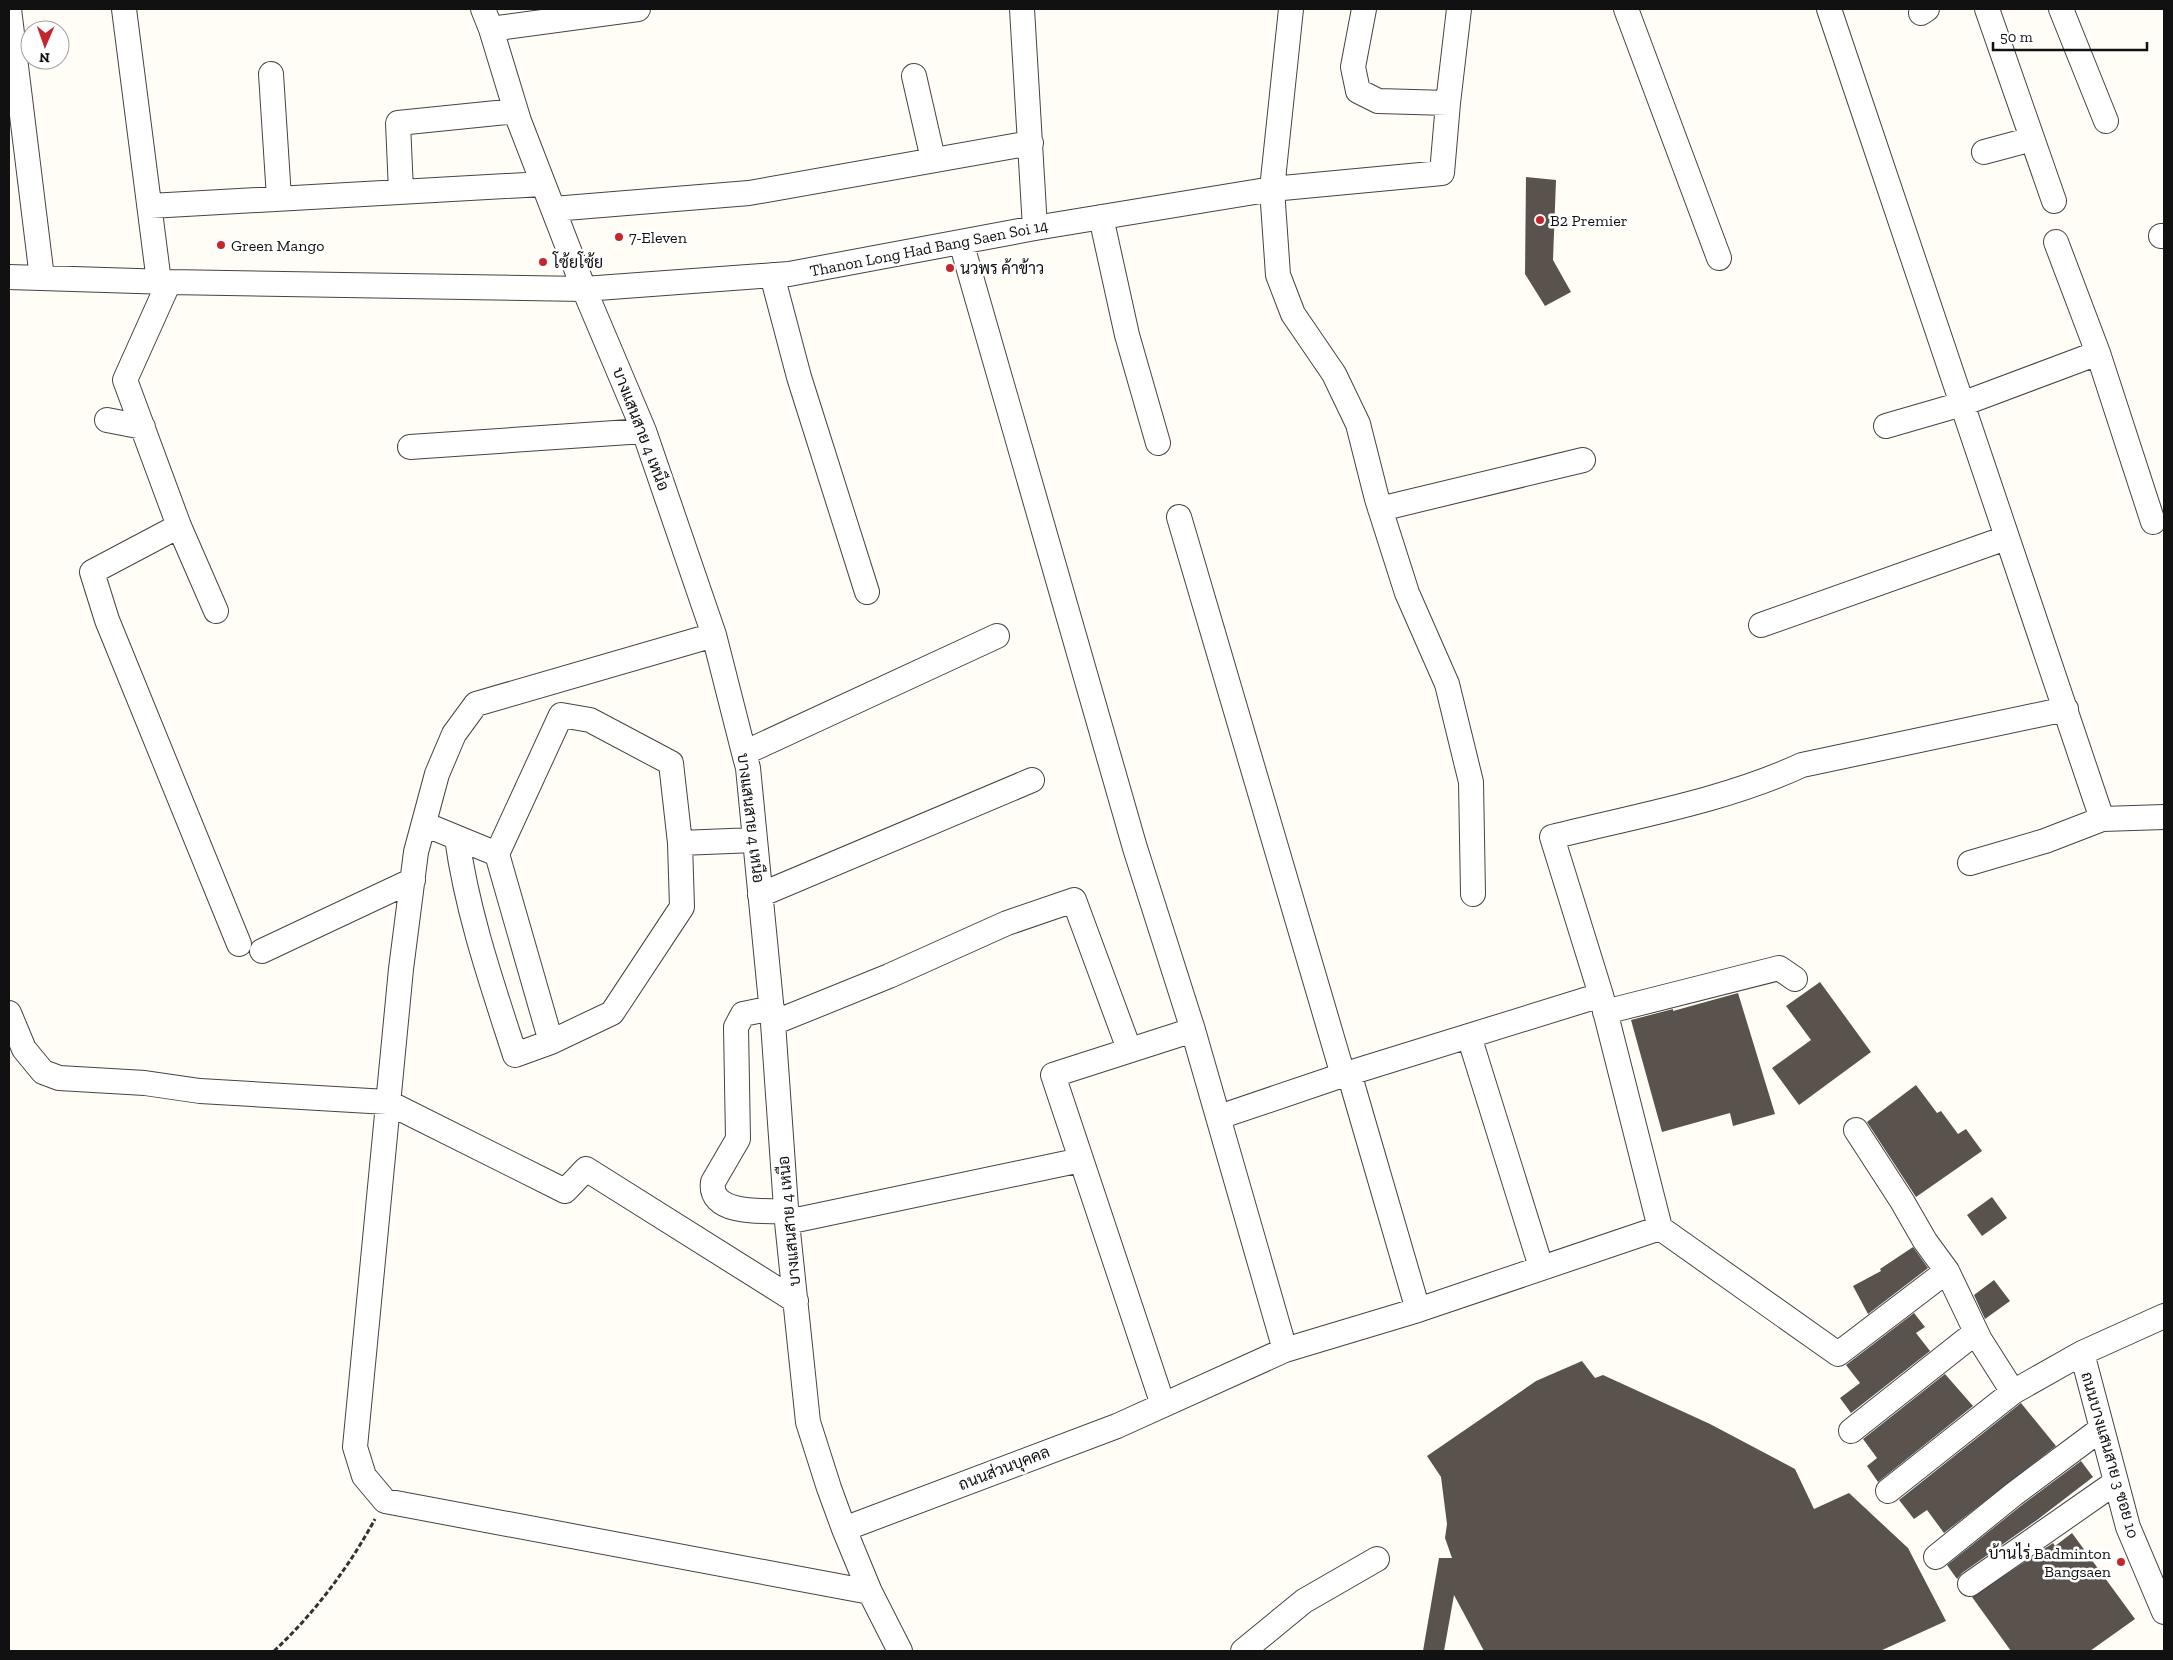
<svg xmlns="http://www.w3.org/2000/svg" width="2173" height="1660" font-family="'Zilla Slab',Sarabun,serif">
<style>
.building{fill:#5a524d}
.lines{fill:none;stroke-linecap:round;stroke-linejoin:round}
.minor-casing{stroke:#444;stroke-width:26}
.path{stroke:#333;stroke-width:3;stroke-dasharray:5 2.5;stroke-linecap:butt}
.minor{stroke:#fff;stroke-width:24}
.poi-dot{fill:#c4262e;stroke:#fff;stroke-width:2}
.labels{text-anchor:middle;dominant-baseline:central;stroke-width:5;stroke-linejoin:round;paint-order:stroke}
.poi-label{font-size:16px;fill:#111;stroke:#fff;text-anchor:start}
.street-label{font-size:16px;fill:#111;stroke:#fff}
</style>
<rect width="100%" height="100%" fill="#fffdf5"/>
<path class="building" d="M1526 177 1556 180 1553 260 1571 292 1545 306 1525 274Z
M1820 982 1871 1052 1799 1105 1772 1068 1811 1040 1786 1006Z
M1738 993 1775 1114 1733 1126 1730 1113 1662 1132 1631 1020 1673 1009V1011Z
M1916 1085 1937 1113 1941 1111 1958 1134 1966 1129 1982 1151 1916 1197 1867 1122Z
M1992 1197 2007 1218 1982 1236 1967 1215Z
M1913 1247 1928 1268 1868 1314 1853 1286 1881 1271 1880 1269Z
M1994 1280 2010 1301 1985 1319 1974 1295Z
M1914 1313 1925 1327 1916 1333 1930 1351 1851 1413 1840 1398 1860 1383 1846 1365Z
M1582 1361 1595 1378 1603 1375 1710 1424 1795 1469 1814 1509 1849 1493 1908 1548 1946 1621 1880 1651H1484L1454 1595 1444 1651H1423L1439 1558H1452L1445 1538 1447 1524 1441 1477 1427 1456 1536 1381Z
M1945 1374 1973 1406 1878 1482 1867 1466 1877 1458 1863 1439Z
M2021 1403 2056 1446 1944 1533 1927 1510 1914 1519 1899 1500Z
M2081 1461 2093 1477 2037 1520 1962 1573 1957 1579 1947 1565 2022 1505Z
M2072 1533 2135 1619 2090 1651H2011L1972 1597 2053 1543 2055 1546Z"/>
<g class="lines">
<defs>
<path id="minor" d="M9 9 42 278
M124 9 159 282
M483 9 491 29 519 121 584 289 644 431 714 635 744 753 748 768 773 1023 787 1222 808 1422 829 1488 844 1529 870 1592 900 1651
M1022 9 1035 228
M1291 9 1272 189 1278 275 1293 314 1334 374 1358 424 1377 499 1407 593 1447 684 1471 782 1473 894
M1364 9 1353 67 1358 91 1378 101 1448 103 1459 9
M1626 9 1719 258
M1829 9 2102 819 2164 817
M1987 9 2054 201
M2061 9 2106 121
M1921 13 1927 9
M491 29 638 9
M271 74 279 198
M914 76 933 159
M1984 152 2032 139
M401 191 398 123 516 111
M150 206 543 184
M553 209 749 193 1031 143
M1101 217 1127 335 1158 443
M2161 236H2164
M961 242 1135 848 1193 1030 1285 1350
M2056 242 2098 353 2153 522
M772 275 799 377 867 592
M9 277 169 282 584 289 789 274 1035 228 1272 189 1442 173 1448 103
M169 282 125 380 179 526 216 611
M107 420 143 427
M1886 426 1962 404 2098 353
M410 447 644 431
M1380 509 1583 460
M1179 517 1343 1075
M179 526 92 572 107 620 239 944
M1761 625 2006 538
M714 635 476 704 454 734 437 774 416 852 401 969 355 1447 364 1476 385 1501 870 1592
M744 753 997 636
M424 824 497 854 551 1042
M457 838C467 912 492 984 515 1055L551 1042 612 1013 682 907 680 843 671 763 590 720 561 715 497 854
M680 843 755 840
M1970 863 2045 841 2102 819
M760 895 1032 780
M262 951 413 880
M772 1008 743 1014 736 1027 738 1139 713 1182C708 1216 767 1211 787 1211
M1605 1012 1779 968 1795 979
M9 1013 24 1049 43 1072 59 1078 145 1083 200 1091 387 1102 565 1191 586 1169 796 1301
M773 1023 889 976 1007 923 1074 900 1129 1049
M1469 1036 1541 1267
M1349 1073 1418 1310
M1219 1117 1343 1075 1601 995
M1856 1130 1902 1201 1925 1241 1947 1271 1980 1340 2013 1392
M787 1222 1081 1160
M1660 1228 1601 995 1552 837C1635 816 1724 801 1802 765L2066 709
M2082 1353 2128 1527 2164 1612
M1163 1405 1053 1075 1193 1030
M1851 1431 1976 1332
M1888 1491 2013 1392 2082 1353 2164 1316
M844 1529 1117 1426 1285 1350 1418 1310 1660 1228 1838 1354 1947 1271
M1936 1557 2014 1494 2101 1429
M1970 1584 2116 1482
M1243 1651 1304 1601 1377 1559"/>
</defs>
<use href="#minor" class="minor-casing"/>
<path class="path" d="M274 1651C314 1614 349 1567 375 1519"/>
<use href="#minor" class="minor"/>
</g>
<g class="poi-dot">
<circle cx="1540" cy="220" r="5"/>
<circle cx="619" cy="237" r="5"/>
<circle cx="221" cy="245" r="5"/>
<circle cx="543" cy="262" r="5"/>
<circle cx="950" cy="268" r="5"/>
<circle cx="2121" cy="1562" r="5"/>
</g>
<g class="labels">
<g class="poi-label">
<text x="1550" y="220">B2 Premier</text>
<text x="629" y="237">7-Eleven</text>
<text x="231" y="245">Green Mango</text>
<text x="553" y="262">โซ้ยโซ้ย</text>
<text x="960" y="268">นวพร ค้าข้าว</text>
<text x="2111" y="1553" text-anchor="end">บ้านไร่ Badminton<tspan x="2111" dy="18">Bangsaen</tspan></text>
</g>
<g class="street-label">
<text transform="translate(929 248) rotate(-11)">Thanon Long Had Bang Saen Soi 14</text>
<text transform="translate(641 429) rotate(69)">บางแสนสาย 4 เหนือ</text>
<text transform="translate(751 818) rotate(83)">บางแสนสาย 4 เหนือ</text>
<text transform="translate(789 1221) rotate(-95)">บางแสนสาย 4 เหนือ</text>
<text transform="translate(2110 1455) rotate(74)">ถนนบางแสนสาย 3 ซอย 10</text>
<text transform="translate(1004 1468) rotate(-21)">ถนนส่วนบุคคล</text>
</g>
</g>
<rect width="2173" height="1660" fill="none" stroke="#111111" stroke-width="20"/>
<g transform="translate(45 45) rotate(182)"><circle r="24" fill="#ffffff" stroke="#a0a0a0"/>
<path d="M0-4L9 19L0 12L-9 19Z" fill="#c4262e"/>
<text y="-8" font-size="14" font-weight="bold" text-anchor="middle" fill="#111111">N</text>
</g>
<path d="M1993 42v8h154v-8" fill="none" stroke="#111111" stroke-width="2.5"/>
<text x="2000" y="42" font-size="15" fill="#111111" stroke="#ffffff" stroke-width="4" paint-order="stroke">50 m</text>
</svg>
